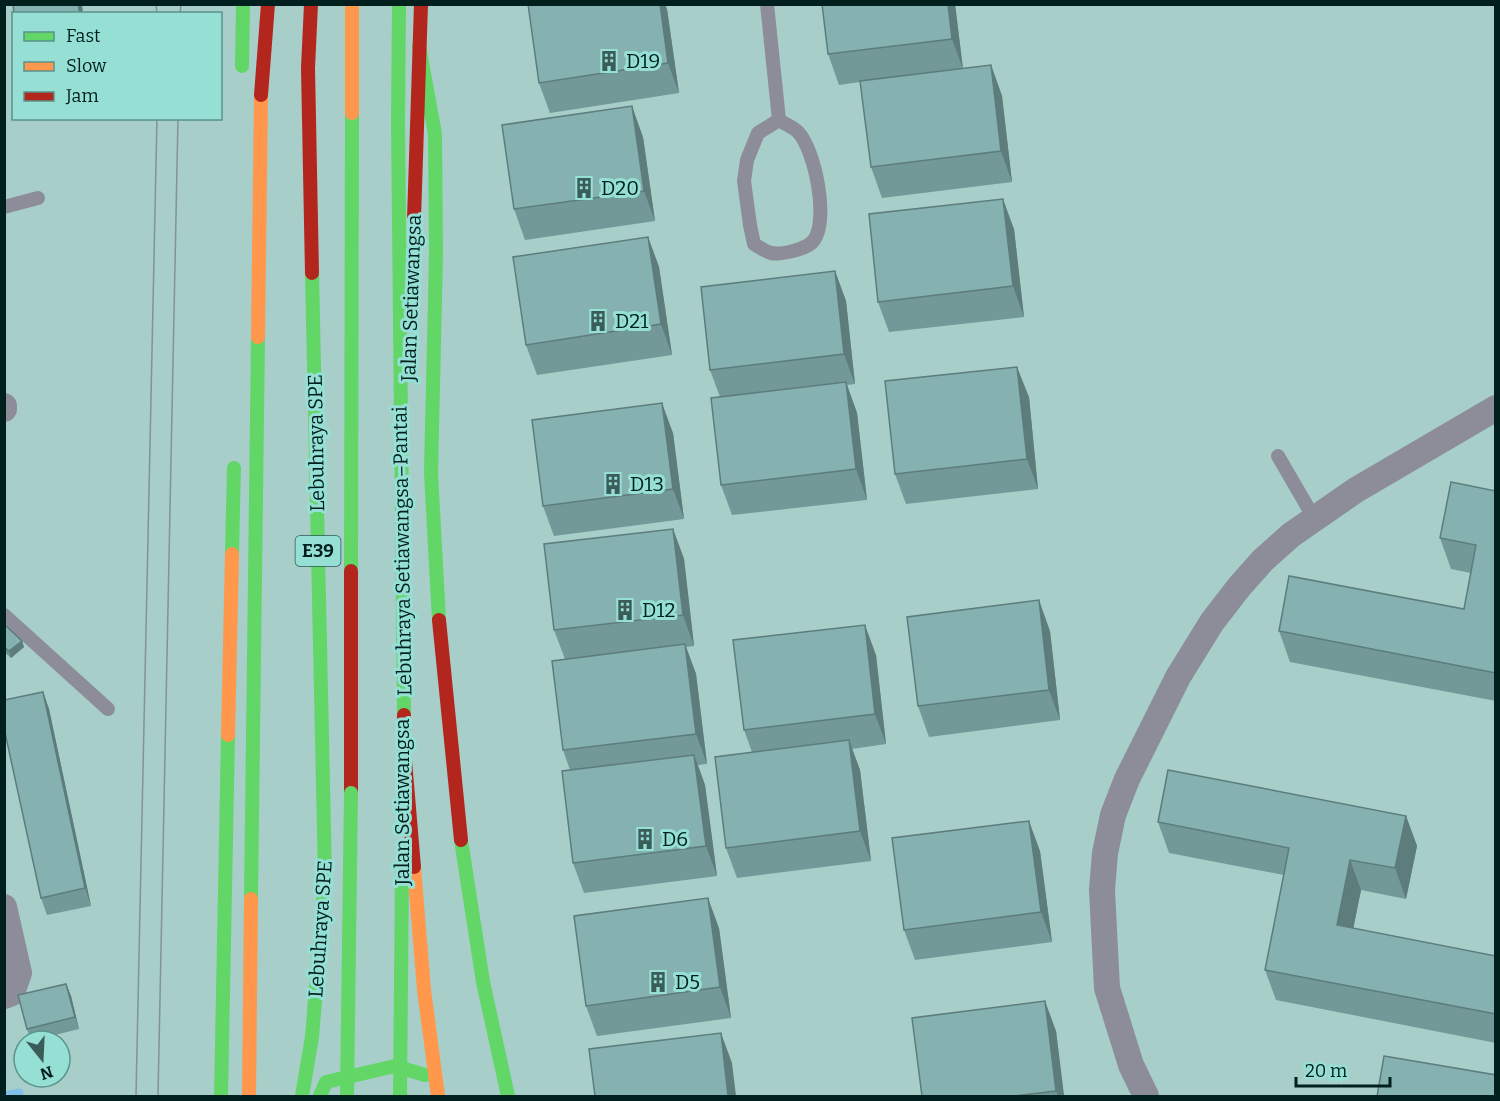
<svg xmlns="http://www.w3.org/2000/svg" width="1500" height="1101" font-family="Bitter,serif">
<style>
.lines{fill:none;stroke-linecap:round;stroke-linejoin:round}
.stream{stroke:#80c0e8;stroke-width:9}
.lane{stroke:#8d8d99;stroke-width:14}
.street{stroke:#8d8d99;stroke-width:26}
.fast{stroke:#63d668;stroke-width:14}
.slow{stroke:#ff974d;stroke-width:14}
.jam{stroke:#b3261e;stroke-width:14}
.tram{stroke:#829296;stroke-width:1.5}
.fast-bridge{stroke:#63d668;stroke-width:14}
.slow-bridge{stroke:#ff974d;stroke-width:14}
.jam-bridge{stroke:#b3261e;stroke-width:14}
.wall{fill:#729898}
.shaded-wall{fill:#5d7c7c}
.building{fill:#85b1b1;stroke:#5d7c7c;stroke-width:1.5}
.labels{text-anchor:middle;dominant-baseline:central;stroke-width:6;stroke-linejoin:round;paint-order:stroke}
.shield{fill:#96dfd5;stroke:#2e5954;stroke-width:1.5}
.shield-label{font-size:18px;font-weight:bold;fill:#01201d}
.poi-label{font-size:20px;fill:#01201d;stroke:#96dfd5;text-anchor:start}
.street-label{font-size:20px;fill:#01201d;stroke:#96dfd5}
</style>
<rect width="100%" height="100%" fill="#a7cec9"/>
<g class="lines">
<path class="stream" d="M5 1096 19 1093"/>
<path class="lane" d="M767 4 779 120
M779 120C785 124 793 127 798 132 815 150 829 219 814 240 808 249 782 255 771 253 766 252 759 247 754 244L750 225 744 181 747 160 758 133Z
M4 207 38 198
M1278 456 1314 518
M4 615 108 709"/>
<path class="street" d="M4 406V409
M4 907 19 973 12 993 4 996
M1146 1096 1131 1065 1107 988 1102 890 1105 853 1113 815 1127 779 1178 677 1212 622 1239 587 1263 560 1291 535 1356 490 1496 408"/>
<path class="fast" d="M419 46 435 134 436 254 431 473 439 620
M242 66 243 4
M232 554 234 468
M351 571 352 113
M461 840 483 982 508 1096
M251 899 258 337
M221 1096 228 735
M302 1096 312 1037 325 878 312 273
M320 1096 326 1082 395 1066 425 1075"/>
<path class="slow" d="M352 113V4
M258 337 261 95
M228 735 232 554
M249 1096 251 899"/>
<path class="jam" d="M311 4 308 68 312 273
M261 95 268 4
M414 219 421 4
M439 620 461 840
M351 793V571"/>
<path class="tram" d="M156 4 157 14
M180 14 181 4
M136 1096 157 118
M158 1096 178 118"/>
<path class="fast-bridge" d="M399 4 398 122 404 715
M347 1096 351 793
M400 1096 402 870"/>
<path class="slow-bridge" d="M414 867 424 990 438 1096"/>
<path class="jam-bridge" d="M404 715V749L414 867"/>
</g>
<path class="wall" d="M822 4H955L963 69 991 65 1002 96 1012 182 882 198 871 167 860 82 839 85 828 54Z
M667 9 679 93 550 113 539 83Z
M643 137 655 221 525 240 514 209Z
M1014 229 1024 317 889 332 878 302Z
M648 237 659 267 672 355 537 375 526 345Z
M835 271 846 301 855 384 847 385 857 413 867 500 732 515 721 485 720 397 710 370Z
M1029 397 1038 489 906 504 895 474Z
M673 433 684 519 554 536 543 506Z
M1496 491V701L1290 662 1279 631 1464 609 1471 573 1451 569 1440 538Z
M673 529 684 559 694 646 686 647 696 674 707 764 698 765 705 785 717 876 584 893 573 863 570 770 563 750 565 659 554 630Z
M4 624 22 641 24 647 11 658 4 652Z
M1050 631 1060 720 929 737 918 706Z
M876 655 886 744 852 749 860 770 871 861 737 878 726 848 752 752 744 730Z
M43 692 49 709 91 906 47 915 41 898Z
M1406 816 1417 846 1406 899 1361 890 1353 928 1496 956V1043L1276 1000 1265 970 1284 875 1169 853 1158 822Z
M1040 851 1052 942 915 960 904 930Z
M719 928 731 1018 597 1036 586 1006Z
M66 984 71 996 79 1029 31 1041 27 1029Z
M1056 1031 1064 1096H922Z"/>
<path class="shaded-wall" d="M78 4H82L83 14H80Z
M660 4H665L667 9 679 93 668 63Z
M948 4H955L963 69 952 39Z
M991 65 1002 96 1012 182 1001 151Z
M632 106 643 137 655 221 644 191Z
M1003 199 1014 229 1024 317 1013 286Z
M648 237 659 267 672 355 661 324Z
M835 271 846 301 855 384 844 354Z
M1017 367 1029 397 1038 489 1027 459Z
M846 382 857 413 867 500 856 469Z
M662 403 673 433 684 519 673 489Z
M673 529 684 559 694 646 683 615Z
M1039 600 1050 631 1060 720 1049 690Z
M865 625 876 655 886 744 875 714Z
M22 641 24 647 11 658 9 651Z
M685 644 696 674 707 764 696 734Z
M43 692 49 709 91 906 85 888Z
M849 740 860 770 871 861 860 831Z
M694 755 705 785 717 876 706 846Z
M1406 816 1417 846 1406 899 1395 868Z
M1029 821 1040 851 1052 942 1041 912Z
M1350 860 1361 890 1348 955 1337 925Z
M708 898 719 928 731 1018 720 987Z
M66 984 71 996 79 1029 75 1017Z
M1045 1001 1056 1031 1064 1096H1058L1056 1091Z
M721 1033 732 1063 736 1096H728Z"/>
<path class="building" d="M13 4H78L80 14H14Z
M528 4H660L668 63 539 83Z
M822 4H948L952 39 828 54Z
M991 65 1001 151 871 167 860 81Z
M632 106 644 191 514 209 502 125Z
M1003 199 1013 286 878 302 869 214Z
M648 237 661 324 526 345 513 257Z
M835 271 844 354 710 370 701 287Z
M1017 367 1027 459 895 474 885 381Z
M846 382 856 469 721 485 711 398Z
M662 403 673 489 543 506 532 420Z
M1451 482 1496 491V673L1279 631 1289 576 1464 609 1476 545 1440 538Z
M673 529 683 615 554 630 544 544Z
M1039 600 1049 690 918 706 907 617Z
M4 624 22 641 9 651 4 647Z
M865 625 875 714 744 730 733 640Z
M685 644 696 734 563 750 552 661Z
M43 692 85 888 41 898 4 728V700Z
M849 740 860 831 726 848 715 757Z
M694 755 706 846 573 863 562 771Z
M1168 770 1406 816 1395 868 1350 860 1337 925 1496 956V1014L1265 970 1289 848 1158 822Z
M1029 821 1041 912 904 930 892 838Z
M708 898 720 987 586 1006 574 916Z
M66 984 75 1017 27 1029 18 995Z
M1045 1001 1056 1091 1013 1096H922L912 1018Z
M721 1033 728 1096H595L589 1049Z
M1384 1056 1496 1075V1096H1377Z"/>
<defs>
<symbol id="building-bare" viewBox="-9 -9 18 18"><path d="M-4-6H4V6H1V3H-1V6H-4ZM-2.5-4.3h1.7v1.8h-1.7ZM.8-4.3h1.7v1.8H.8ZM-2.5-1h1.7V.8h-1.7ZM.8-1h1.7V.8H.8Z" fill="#3b5d59" stroke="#96dfd5" stroke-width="2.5" paint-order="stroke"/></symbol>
</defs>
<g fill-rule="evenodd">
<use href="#building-bare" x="594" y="46" width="30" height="30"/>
<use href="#building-bare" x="569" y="173" width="30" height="30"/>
<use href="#building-bare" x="583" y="306" width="30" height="30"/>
<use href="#building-bare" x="598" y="469" width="30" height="30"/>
<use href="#building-bare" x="610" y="595" width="30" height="30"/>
<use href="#building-bare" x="630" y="824" width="30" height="30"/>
<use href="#building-bare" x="643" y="967" width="30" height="30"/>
</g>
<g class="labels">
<rect class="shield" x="295.5" y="536" width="45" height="30" rx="4.5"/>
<g class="shield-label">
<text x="318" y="551">E39</text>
</g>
<g class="poi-label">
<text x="626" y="61">D19</text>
<text x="601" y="188">D20</text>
<text x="615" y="321">D21</text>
<text x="630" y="484">D13</text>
<text x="642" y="610">D12</text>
<text x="662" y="839">D6</text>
<text x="675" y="982">D5</text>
</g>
<g class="street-label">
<text transform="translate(411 298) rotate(-88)">Jalan Setiawangsa</text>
<text transform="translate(316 443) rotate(-91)">Lebuhraya SPE</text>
<text transform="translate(402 551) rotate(-91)">Lebuhraya Setiawangsa–Pantai</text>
<text transform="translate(402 802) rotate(-90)">Jalan Setiawangsa</text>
<text transform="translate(320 929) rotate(-86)">Lebuhraya SPE</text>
</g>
</g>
<rect width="1500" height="1101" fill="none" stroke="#01201d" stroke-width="12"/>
<rect x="12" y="12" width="210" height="108" fill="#96dfd5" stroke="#5a938b" stroke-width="1.5"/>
<rect x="24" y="32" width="30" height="9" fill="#63d668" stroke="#5a938b" stroke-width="1.5"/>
<text x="66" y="42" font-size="18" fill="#01201d">Fast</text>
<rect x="24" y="62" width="30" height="9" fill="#ff974d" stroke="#5a938b" stroke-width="1.5"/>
<text x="66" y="72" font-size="18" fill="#01201d">Slow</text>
<rect x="24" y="92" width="30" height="9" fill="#b3261e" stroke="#5a938b" stroke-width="1.5"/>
<text x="66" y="102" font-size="18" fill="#01201d">Jam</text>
<g transform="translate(42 1059) rotate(162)"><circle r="28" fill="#96dfd5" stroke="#5a938b" stroke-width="1.5"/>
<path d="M0-4.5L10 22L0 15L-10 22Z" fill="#3b5d59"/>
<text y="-9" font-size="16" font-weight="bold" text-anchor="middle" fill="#01201d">N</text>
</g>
<path d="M1296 1077v9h94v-9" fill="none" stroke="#01201d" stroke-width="3"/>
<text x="1305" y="1077" font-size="18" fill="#01201d" stroke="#96dfd5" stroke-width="4.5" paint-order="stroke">20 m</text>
</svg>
